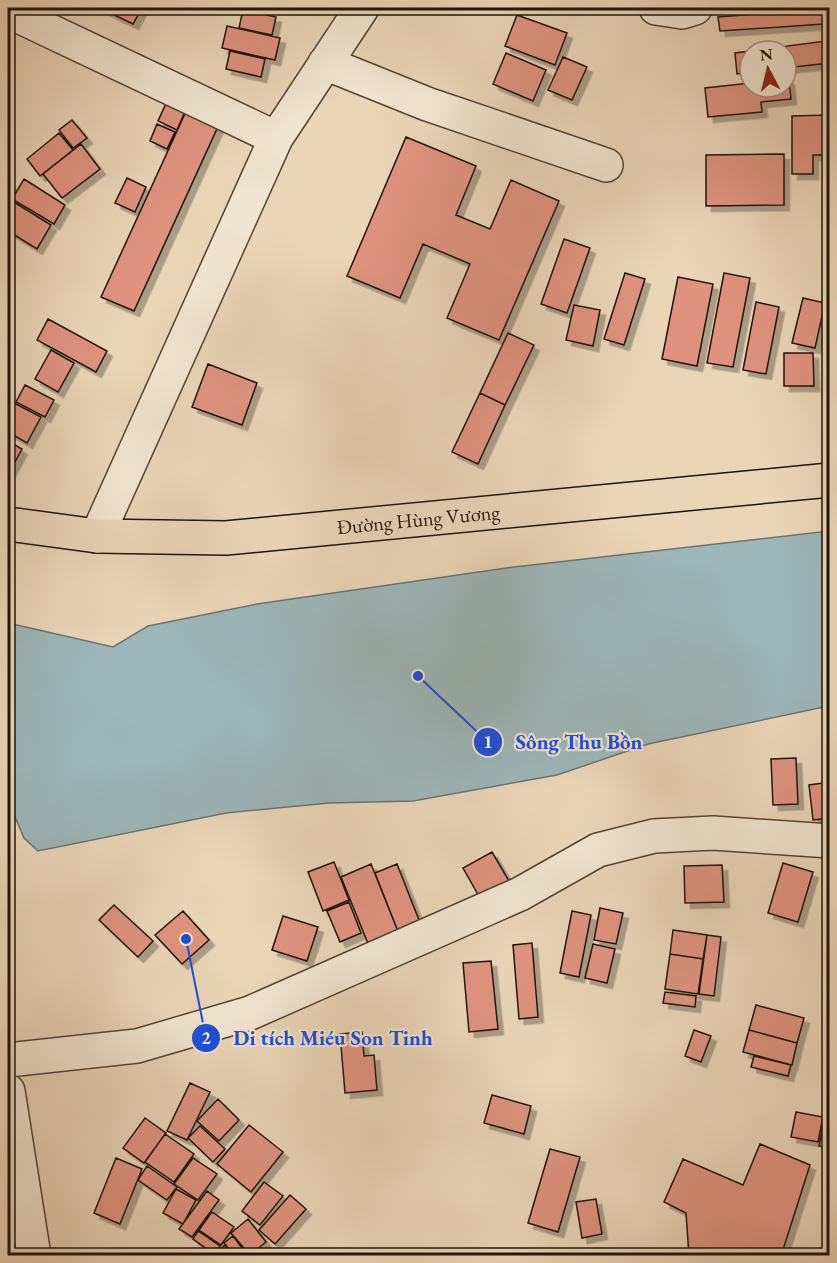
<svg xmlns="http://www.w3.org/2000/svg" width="837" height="1263" font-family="'EB Garamond',serif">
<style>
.water{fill:#9cb6b9;stroke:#6a7573;stroke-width:1.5}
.building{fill:#df937f;stroke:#1f1409;stroke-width:1.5;filter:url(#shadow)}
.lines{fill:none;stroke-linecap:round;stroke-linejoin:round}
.minor-casing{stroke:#524434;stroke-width:36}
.major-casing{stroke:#1f1409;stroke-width:36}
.minor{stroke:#f1e4d0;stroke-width:33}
.major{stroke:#ead5b7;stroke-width:33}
.labels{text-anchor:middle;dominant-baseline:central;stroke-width:4.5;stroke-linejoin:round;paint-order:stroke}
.street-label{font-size:20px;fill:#1f1409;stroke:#f1e4d0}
.leader{fill:none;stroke:#1d4ed8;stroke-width:2}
.callout-dot{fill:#1d4ed8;stroke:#f1e4d0;stroke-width:2}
.mark-label{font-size:18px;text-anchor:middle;font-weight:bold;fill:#fff}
.callout-label{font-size:21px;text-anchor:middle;font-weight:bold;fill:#1d4ed8;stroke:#f1e4d0;stroke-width:4.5;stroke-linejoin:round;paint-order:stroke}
</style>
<defs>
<filter id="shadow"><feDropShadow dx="5.5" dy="5.5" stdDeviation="0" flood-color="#0004"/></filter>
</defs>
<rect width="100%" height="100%" fill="#ead5b7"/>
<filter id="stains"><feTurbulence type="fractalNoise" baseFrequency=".00333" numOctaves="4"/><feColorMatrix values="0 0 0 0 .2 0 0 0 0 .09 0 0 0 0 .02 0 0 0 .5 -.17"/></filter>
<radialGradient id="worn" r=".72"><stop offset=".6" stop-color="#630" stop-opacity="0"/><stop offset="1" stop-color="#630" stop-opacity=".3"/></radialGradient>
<path class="water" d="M829 531V706L648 744 557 775 413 801 329 803 226 813 38 851 24 838 8 800V623L113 647 148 626 257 604 514 567Z"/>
<path class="building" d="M100 8H142L133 24Z
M823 9 824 24 720 31 718 17Z
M243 10 276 17 272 35 239 28Z
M517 15 567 33 555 65 505 46Z
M227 26 280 38 275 60 222 48Z
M826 41 829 63 786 68V51H750V72L737 74 735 53Z
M230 51 265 59 261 77 226 69Z
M506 53 546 70 533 101 493 84Z
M563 57 587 67 572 100 548 90Z
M786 79H789L791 99 761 102 762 112 708 117 705 88 750 83V87H786Z
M168 99 187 107 177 130 158 121Z
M188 107 220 122 134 311 101 297Z
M829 115 830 155H813V174H792V116Z
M72 120 87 138 73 148 59 130Z
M157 124 175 132 167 149 150 141Z
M59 133 73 150 40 176 27 159Z
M406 137 476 166 456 215 490 229 511 180 559 201 499 340 447 318 470 264 423 244 400 298 347 276Z
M81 144 100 169 62 198 43 174Z
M784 154V205L706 206V155Z
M127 178 146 187 135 212 115 203Z
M24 179 65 205 54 224 12 199Z
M9 199 51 225 37 249 8 231V202Z
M564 239 590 248 567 313 541 304Z
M625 273 645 279 624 345 604 339Z
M724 273 750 278 733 367 707 363Z
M678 277 713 284 697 366 662 359Z
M803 298 825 303 815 348 792 343Z
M756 302 779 307 766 374 743 370Z
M574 305 600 310 593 346 566 340Z
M48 319 107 351 96 372 37 340Z
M508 333 534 345 505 405 480 393Z
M51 350 74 363 58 392 35 379Z
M784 353H813L814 386H784Z
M208 364 257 383 242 425 192 407Z
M25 385 54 400 45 417 16 402Z
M480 393 505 405 478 464 452 452Z
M14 403 41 417 27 443 8 432V416Z
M8 441 22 449 8 475Z
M796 758 798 804 773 805 771 759Z
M830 782V818L813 820 809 785Z
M492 852 513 888 484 905 463 868Z
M334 862 349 900 323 911 308 872Z
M783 863 813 872 798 922 768 913Z
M371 864 399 934 369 946 341 877Z
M397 864 421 925 399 934 375 873Z
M722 865 724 902 685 903 684 866Z
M349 902 361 933 340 942 327 911Z
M114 905 153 941 138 957 99 920Z
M600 908 623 913 616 944 594 940Z
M183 911 209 940 182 964 155 935Z
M572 911 591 915 579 977 560 973Z
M283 916 318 927 307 961 272 950Z
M673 930 707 935 703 959 670 954Z
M707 935 721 937 714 996 699 994Z
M532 943 538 1017 519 1019 513 945Z
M593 944 615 949 607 983 585 978Z
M670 954 703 959 698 994 665 989Z
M491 961 498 1029 469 1032 463 963Z
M665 992 696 996 695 1007 663 1003Z
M756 1005 804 1018 797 1043 749 1030Z
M694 1030 711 1036 701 1062 685 1056Z
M749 1030 797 1043 792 1065 743 1052Z
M362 1032 364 1056 374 1055 377 1090 345 1093 340 1034Z
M754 1056 791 1065 788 1076 751 1067Z
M190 1083 210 1092 187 1140 167 1131Z
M492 1095 531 1106 524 1134 484 1123Z
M218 1099 239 1120 219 1141 197 1121Z
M828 1102 830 1103V1148L819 1146Z
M796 1112 823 1117 818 1142 791 1137Z
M145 1118 166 1133 144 1163 123 1148Z
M249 1125 283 1152 251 1192 217 1164Z
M200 1126 225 1149 213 1162 188 1138Z
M165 1134 194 1154 174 1182 145 1162Z
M760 1144 810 1165 782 1253 774 1256H689L686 1213 664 1202 683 1159 743 1185Z
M550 1149 580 1157 558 1232 528 1223Z
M116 1158 142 1169 120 1224 94 1213Z
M193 1158 217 1174 198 1200 174 1184Z
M147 1166 177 1187 167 1200 138 1180Z
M264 1182 283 1196 260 1225 242 1211Z
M176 1189 196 1200 183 1224 163 1213Z
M207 1191 219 1200 192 1237 179 1229Z
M290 1195 306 1209 275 1244 259 1230Z
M596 1199 602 1234 582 1238 576 1202Z
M212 1212 234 1227 221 1245 199 1230Z
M248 1219 266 1242 250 1255 231 1233Z
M198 1231 220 1246 214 1254 193 1239Z
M233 1236 248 1256H235L224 1243Z
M225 1245 233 1256H220L217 1252Z"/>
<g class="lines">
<defs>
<path id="minor" d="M656 8 682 12 695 8
M8 11 276 138
M325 63 427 104 606 165
M97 536 276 138 362 8
M8 1060 137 1046 250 1013 520 894 598 850 654 836 713 833 830 841
M8 1091 34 1256"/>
<g id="major">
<path id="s1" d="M8 524 97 536 226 538 830 480"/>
</g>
</defs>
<use href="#minor" class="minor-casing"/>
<use href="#major" class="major-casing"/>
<use href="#minor" class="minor"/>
<use href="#major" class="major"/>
</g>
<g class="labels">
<g class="street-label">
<text stroke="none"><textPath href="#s1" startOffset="412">Đường Hùng Vương</textPath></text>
</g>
</g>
<path class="leader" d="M418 676L488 742M186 939L206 1038"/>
<g class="callout-dot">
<circle cx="418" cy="676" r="6"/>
<circle cx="186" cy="939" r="6"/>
<circle cx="488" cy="742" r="15"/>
<circle cx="206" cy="1038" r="15"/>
</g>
<g class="mark-label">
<text x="488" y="748">1</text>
<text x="206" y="1044">2</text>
</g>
<g class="callout-label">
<text x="579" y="749">Sông Thu Bồn</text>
<text x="333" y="1045">Di tích Miéu Son Tinh</text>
</g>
<rect width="837" height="1263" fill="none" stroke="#ead5b7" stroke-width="30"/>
<rect x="9" y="9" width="819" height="1245" fill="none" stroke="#1f1409" stroke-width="3"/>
<rect x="15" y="15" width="807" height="1233" fill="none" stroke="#1f1409" stroke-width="1.5"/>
<g transform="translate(768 69) rotate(353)"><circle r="28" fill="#f1e4d0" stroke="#9d9180" stroke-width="1.5"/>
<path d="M0-4.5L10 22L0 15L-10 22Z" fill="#8f2418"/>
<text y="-9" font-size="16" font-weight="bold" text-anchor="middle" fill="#1f1409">N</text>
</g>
<rect width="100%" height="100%" filter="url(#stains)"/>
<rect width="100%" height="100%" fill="url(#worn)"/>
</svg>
